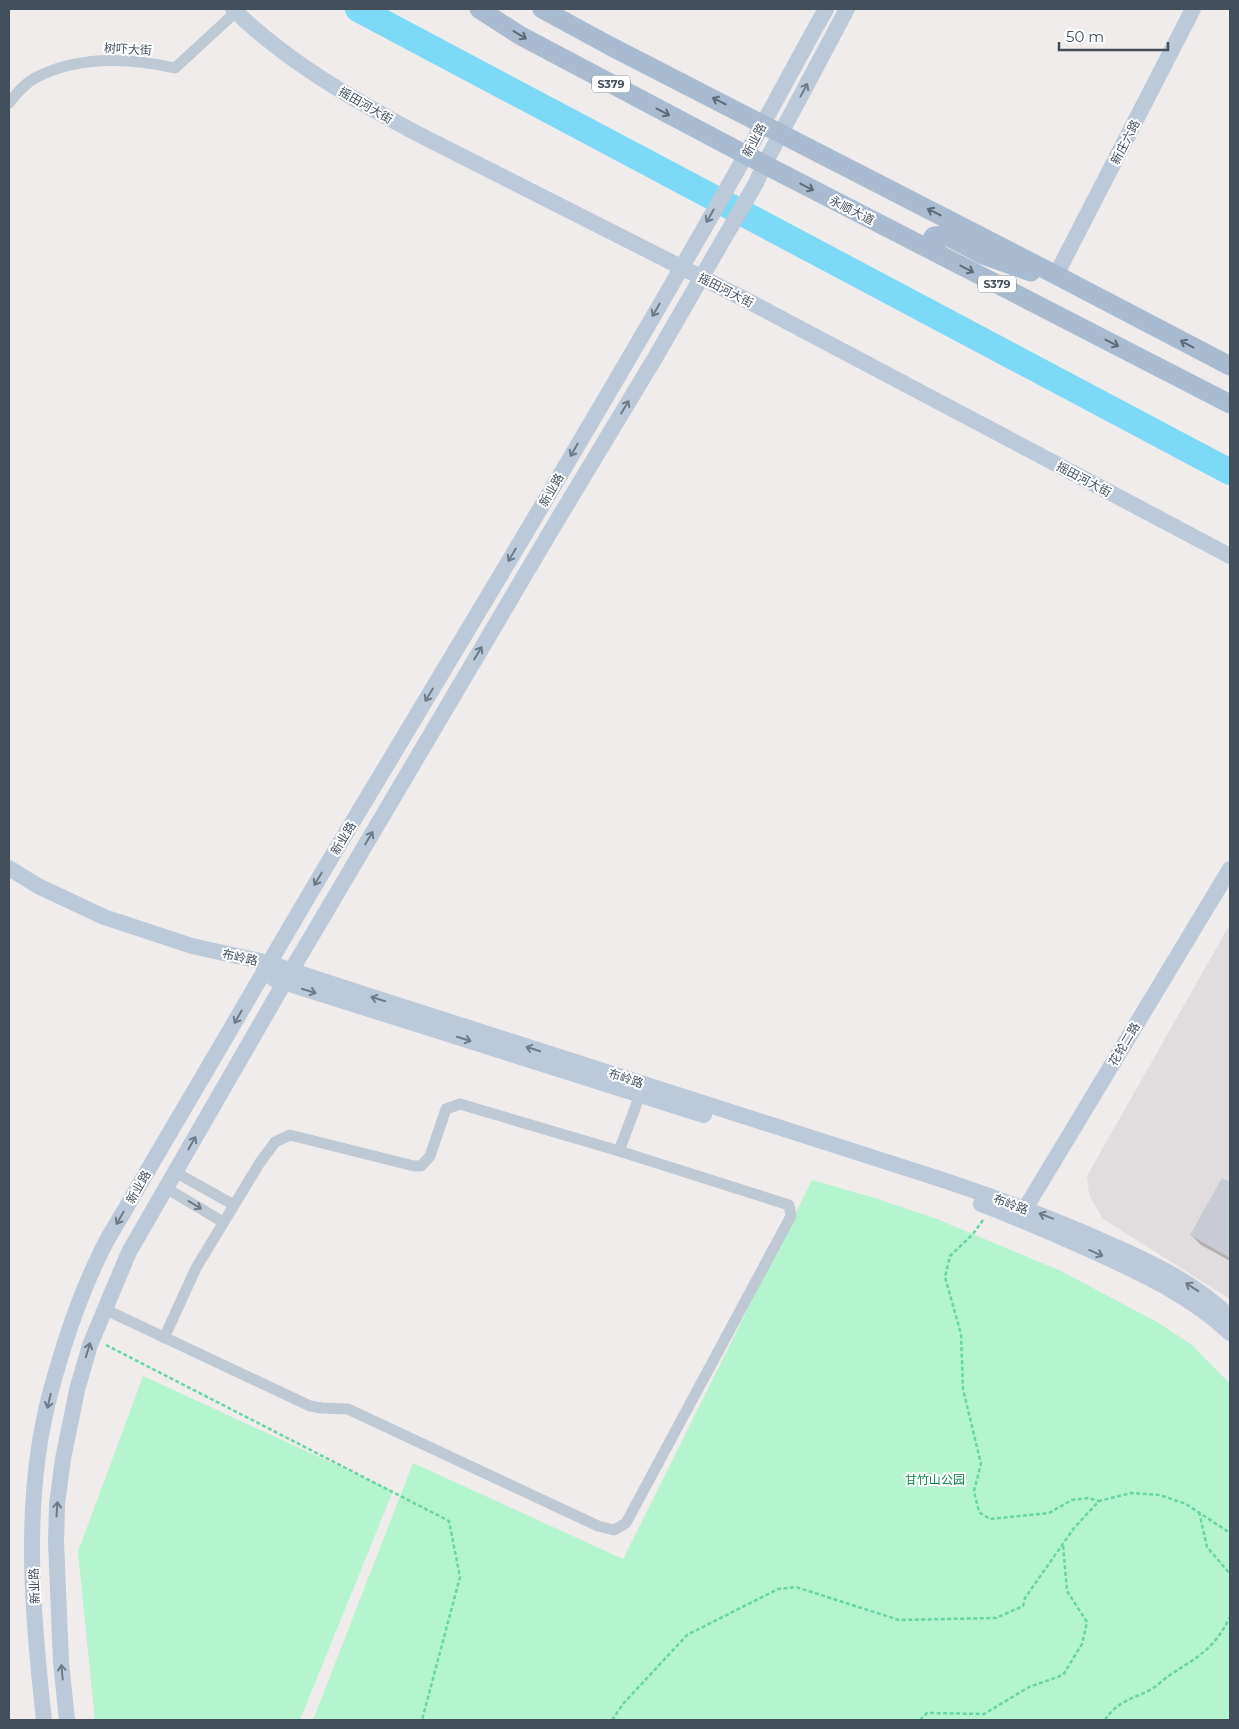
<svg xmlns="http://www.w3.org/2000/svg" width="1239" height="1729" font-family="Montserrat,'Noto Sans SC',sans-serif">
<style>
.education{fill:#e1ddde}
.green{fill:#b4f4ce}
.shadow{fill:#0003}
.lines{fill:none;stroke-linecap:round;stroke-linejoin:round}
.river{stroke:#7cdaf6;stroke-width:26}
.building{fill:#c8cbd3}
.path{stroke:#68d6a2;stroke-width:2.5;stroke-dasharray:4 2.5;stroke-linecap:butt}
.street{stroke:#bec9d4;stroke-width:11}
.secondary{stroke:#bcc9d9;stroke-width:16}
.primary{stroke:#a8bbd0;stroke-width:19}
.oneway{stroke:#5c6b79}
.oneway2{stroke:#6d7a88}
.oneway3{stroke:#6e7a86}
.labels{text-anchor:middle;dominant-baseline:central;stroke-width:4;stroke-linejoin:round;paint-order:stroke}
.shield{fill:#fff;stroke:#7b848d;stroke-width:1}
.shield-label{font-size:11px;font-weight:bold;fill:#43505c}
.street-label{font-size:12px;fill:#43505c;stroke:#fff}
.park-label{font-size:12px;fill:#0b864b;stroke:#fff}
</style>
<rect width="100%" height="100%" fill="#f0ecec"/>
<path class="education" d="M1230 924V1299L1103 1219 1089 1195 1087 1176Z"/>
<path class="green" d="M812 1180 878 1199 937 1219 1061 1271 1157 1322 1192 1345 1230 1384V1720H313L413 1463 623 1559Z
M143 1376 393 1491 300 1720H95L78 1552Z"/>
<path class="shadow" d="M1222 1179 1230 1184V1261L1201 1245 1191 1235Z"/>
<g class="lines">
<path class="river" d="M358 9 1230 472"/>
</g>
<path class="building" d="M1222 1178 1230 1182V1258L1190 1235Z"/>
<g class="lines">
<path class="path" d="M983 1220 973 1234 950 1256 945 1277 961 1334 963 1389 981 1464 974 1491 978 1508 980 1513 990 1519 1049 1513 1072 1500 1088 1498 1099 1501
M106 1345 449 1521 460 1577 422 1720
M1199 1512 1207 1547 1230 1574
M612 1720 623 1704 687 1635 778 1589 796 1587 899 1620 996 1618 1023 1606 1025 1598 1074 1528 1099 1501 1131 1493 1160 1495 1186 1504 1230 1533
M920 1720 927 1713 984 1714 1029 1687 1063 1675 1082 1644 1087 1622 1067 1591 1063 1545
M1105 1720C1117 1701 1133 1699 1152 1689 1158 1685 1164 1679 1170 1675 1199 1656 1214 1649 1230 1617"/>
<path class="street" d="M9 103C17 93 25 83 37 77 80 55 130 58 175 68L236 12
M175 1172 234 1205
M166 1188 223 1222
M104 1309 310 1406 322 1408 348 1409 598 1526 614 1530 626 1523 791 1216 789 1205 619 1151 640 1095
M164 1338 196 1268 259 1164 275 1142 290 1135 414 1166H421L430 1156 446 1109 460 1104 619 1151"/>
<path class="secondary" d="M233 9C286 61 352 99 418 134L750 302 1230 556
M1056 275 1193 9
M9 868 38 886 104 917 192 946 269 963 357 992 940 1179C997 1198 1052 1218 1107 1243 1151 1262 1195 1283 1230 1317
M274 979 704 1115
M981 1204C1021 1219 1059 1236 1097 1253 1145 1275 1192 1297 1230 1333
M1020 1217 1230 869
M44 1720C32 1612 22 1501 50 1394 63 1345 79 1296 102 1250 109 1235 118 1222 126 1208 150 1166 175 1124 199 1083 248 1000 296 916 346 833 478 613 611 393 738 169 768 116 796 62 826 9
M67 1720 61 1662 56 1542 57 1504 63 1459 77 1390 90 1345 129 1252 291 971 555 524 655 358 756 183 764 165 847 9"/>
<path class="primary" d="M479 9 521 36 746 155 1230 404
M542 9 610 46 1056 275 1230 366
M942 256C936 250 927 244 934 236L945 235 983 255 1031 272"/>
</g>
<defs><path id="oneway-shaft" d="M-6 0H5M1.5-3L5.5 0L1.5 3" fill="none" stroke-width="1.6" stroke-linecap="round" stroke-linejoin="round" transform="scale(1.25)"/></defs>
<g class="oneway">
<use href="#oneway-shaft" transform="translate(520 35) rotate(31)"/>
<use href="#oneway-shaft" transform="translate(719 101) rotate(-153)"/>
<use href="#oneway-shaft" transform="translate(663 112) rotate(28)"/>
<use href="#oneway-shaft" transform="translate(807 187) rotate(27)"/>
<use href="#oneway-shaft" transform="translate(934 212) rotate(-153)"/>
<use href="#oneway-shaft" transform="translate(967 269) rotate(27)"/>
<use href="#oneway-shaft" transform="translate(1112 343) rotate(27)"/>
<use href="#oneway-shaft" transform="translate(1187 344) rotate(-152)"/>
</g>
<g class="oneway2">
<use href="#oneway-shaft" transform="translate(804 90) rotate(-62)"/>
<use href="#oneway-shaft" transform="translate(710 216) rotate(120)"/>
<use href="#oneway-shaft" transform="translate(656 310) rotate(120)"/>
<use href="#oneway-shaft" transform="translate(625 407) rotate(-59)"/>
<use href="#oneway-shaft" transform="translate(574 450) rotate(120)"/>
<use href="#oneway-shaft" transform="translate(512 555) rotate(121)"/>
<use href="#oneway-shaft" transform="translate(478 653) rotate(-59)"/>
<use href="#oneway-shaft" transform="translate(429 695) rotate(121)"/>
<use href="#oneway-shaft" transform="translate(369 838) rotate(-59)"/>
<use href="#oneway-shaft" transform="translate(318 879) rotate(121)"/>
<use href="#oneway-shaft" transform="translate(309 991) rotate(17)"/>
<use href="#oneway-shaft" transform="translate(378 999) rotate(-162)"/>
<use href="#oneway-shaft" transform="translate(238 1017) rotate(120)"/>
<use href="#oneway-shaft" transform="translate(464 1039) rotate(17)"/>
<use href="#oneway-shaft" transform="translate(533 1049) rotate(-162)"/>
<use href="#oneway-shaft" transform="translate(192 1143) rotate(-60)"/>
<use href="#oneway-shaft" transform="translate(1046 1216) rotate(-159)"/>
<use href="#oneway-shaft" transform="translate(120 1218) rotate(120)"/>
<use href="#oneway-shaft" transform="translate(1096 1253) rotate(24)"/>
<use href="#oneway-shaft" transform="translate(1192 1287) rotate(-147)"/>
<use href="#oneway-shaft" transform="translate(88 1350) rotate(-73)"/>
<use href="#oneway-shaft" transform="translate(49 1401) rotate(103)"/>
<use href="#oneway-shaft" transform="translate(57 1509) rotate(-86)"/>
<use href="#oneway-shaft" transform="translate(62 1672) rotate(-96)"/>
</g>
<use class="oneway3" href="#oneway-shaft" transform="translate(195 1205) rotate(31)"/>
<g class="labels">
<g class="shield">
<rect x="592" y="75.5" width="38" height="17" rx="4"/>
<rect x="978" y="275.5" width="38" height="17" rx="4"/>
</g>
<g class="shield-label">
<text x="611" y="84">S379</text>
<text x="997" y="284">S379</text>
</g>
<g class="street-label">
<text transform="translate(128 49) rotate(3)">树吓大街</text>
<text transform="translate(366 105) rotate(30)">摇田河大街</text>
<text transform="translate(754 140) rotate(-62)">新业路</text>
<text transform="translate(1125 142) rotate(-63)">新庄六路</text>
<text transform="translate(852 210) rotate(27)">永顺大道</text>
<text transform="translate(726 290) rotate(27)">摇田河大街</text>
<text transform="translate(1084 479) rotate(28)">摇田河大街</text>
<text transform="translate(551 490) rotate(-60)">新业路</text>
<text transform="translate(343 838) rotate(-59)">新业路</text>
<text transform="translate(240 957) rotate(12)">布岭路</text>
<text transform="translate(1124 1044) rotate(-59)">花轮二路</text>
<text transform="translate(626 1078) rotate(18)">布岭路</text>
<text transform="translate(138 1187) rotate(-60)">新业路</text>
<text transform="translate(1011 1204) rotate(20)">布岭路</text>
<text transform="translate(34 1586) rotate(-92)">新业路</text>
</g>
<g class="park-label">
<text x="935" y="1479">甘竹山公园</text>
</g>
</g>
<rect width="1239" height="1729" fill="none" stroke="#43505c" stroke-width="20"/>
<path d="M1059 42v8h109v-8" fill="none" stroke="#43505c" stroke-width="2.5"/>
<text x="1066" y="42" font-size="15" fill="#43505c" stroke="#ffffff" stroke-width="4" paint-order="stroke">50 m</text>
</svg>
